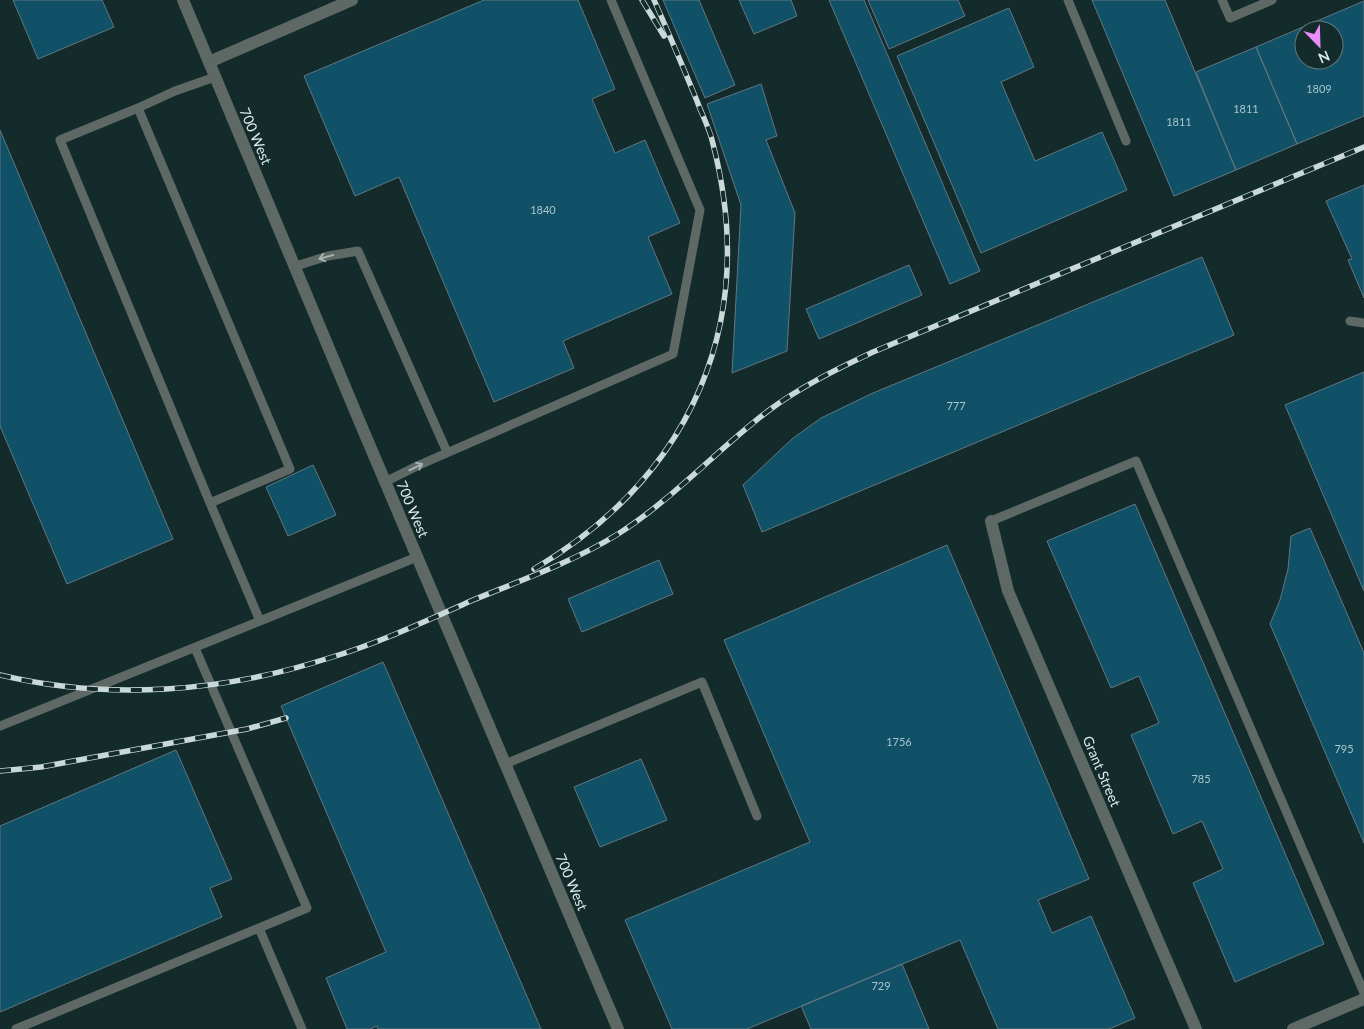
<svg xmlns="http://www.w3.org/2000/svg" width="1364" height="1029" font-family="Lato,sans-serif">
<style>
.building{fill:#105167;stroke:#627781;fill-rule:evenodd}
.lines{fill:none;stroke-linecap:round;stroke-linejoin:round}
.service{stroke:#5e6865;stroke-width:9}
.minor{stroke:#5e6865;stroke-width:12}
.tertiary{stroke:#5e6865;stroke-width:12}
.rail-casing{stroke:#c9d8d9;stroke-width:5.5}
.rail{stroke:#142b2c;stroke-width:4;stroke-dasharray:11;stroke-linecap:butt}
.oneway{stroke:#a4b1b0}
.labels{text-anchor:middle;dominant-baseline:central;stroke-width:4.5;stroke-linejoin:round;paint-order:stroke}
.number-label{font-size:11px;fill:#aac5cc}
.street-label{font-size:14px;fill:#deeced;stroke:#142b2c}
</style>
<rect width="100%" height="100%" fill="#142b2c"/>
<path class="building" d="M13 0H102L114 27 38 59Z
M484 0H578L615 89 592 99 615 153 645 140 680 223 648 237 672 294 563 341 574 368 494 402 399 177 355 196 304 76Z
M663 0H699L735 85 705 98Z
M739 0H791L797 16 754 34Z
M829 0H864L980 271 950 284Z
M868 0H958L965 16 889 49Z
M1092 0H1165L1236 170 1174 196Z
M1364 1V116L1297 144 1256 47ZM1304 30H1334V60H1304Z
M1009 8 1034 67 1001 82 1035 161 1102 132 1127 190 981 253 897 56Z
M1256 47 1297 144 1236 170 1196 72Z
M761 84 777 136 766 140 795 213 787 351 732 373 741 205 707 104Z
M0 130 173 539 67 584 0 426Z
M1364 185V298L1348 260 1352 259 1326 201Z
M1202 257 1234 335 762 532 743 485 792 439 821 418 873 393Z
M909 265 922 295 819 339 806 309Z
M1364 372V591L1285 405Z
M313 465 336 515 288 536 266 487Z
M1135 504 1324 944 1235 982 1193 883 1223 869 1202 821 1173 834 1131 735 1159 723 1139 676 1111 688 1047 541Z
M1310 528 1364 653V843L1270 624 1280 600 1288 569 1291 536Z
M947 545 1089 879 1038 900 1052 933 1091 916 1135 1018 1109 1029H998L960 940 747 1029H672L625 920 810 842 724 640Z
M659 560 673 594 582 632 568 599Z
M383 662 541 1029H378L377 1026 370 1029H347L326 978 386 952 281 706Z
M176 750 232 879 210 888 222 917 0 1012V826Z
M641 759 667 820 600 847 574 787Z
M902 964 929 1029H811L801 1006Z"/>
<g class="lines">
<path class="service" d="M1068 0 1126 141
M1222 0 1230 18 1272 0
M215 77 175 91 138 108 290 469 210 503 260 621 417 557
M138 108 60 140 210 503
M296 266 328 256 358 251 447 452
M1350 321 1364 323
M385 482 417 466 673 354 700 210 611 0
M991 521 1136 461 1364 993
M0 726 260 621
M505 764 702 682 757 816
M259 928 302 1029
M16 1029 307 908 195 648"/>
<path class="minor" d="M209 62 352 0
M991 521 1008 591 1196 1029"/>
<path class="tertiary" d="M183 0 361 425 618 1029
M1293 1029 1364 999"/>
<defs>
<path id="rail" d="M642 0 664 36
M534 569C692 476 759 322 713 144 710 129 702 115 697 101 683 67 669 34 654 0
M0 675C108 701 224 692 329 658 379 643 426 621 473 600 522 580 573 562 618 534 673 499 717 450 768 411 800 387 837 369 873 352L1364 147
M0 771 41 767 68 762 247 729 286 718"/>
</defs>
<use href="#rail" class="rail-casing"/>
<use href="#rail" class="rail"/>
</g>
<defs><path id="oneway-shaft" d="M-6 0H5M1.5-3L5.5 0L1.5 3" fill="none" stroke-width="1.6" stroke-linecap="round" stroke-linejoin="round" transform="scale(1.25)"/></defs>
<g class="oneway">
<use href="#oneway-shaft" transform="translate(326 257) rotate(165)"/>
<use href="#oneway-shaft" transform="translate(416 467) rotate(-26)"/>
</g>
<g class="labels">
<g class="number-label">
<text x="1319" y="88">1809</text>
<text x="1246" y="108">1811</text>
<text x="1179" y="121">1811</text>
<text x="543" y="209">1840</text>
<text x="956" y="405">777</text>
<text x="899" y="741">1756</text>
<text x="1344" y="748">795</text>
<text x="1201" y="778">785</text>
<text x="881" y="985">729</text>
</g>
<g class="street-label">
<text transform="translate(256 136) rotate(67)">700 West</text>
<text transform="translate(413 509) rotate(67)">700 West</text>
<text transform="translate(1102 771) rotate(67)">Grant Street</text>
<text transform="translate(572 882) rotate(67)">700 West</text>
</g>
</g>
<g transform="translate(1319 45) rotate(157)"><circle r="24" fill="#142b2c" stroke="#657879"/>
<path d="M0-4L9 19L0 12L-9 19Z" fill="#ec8cfb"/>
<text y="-8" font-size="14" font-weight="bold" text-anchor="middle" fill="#deeced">N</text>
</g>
</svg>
